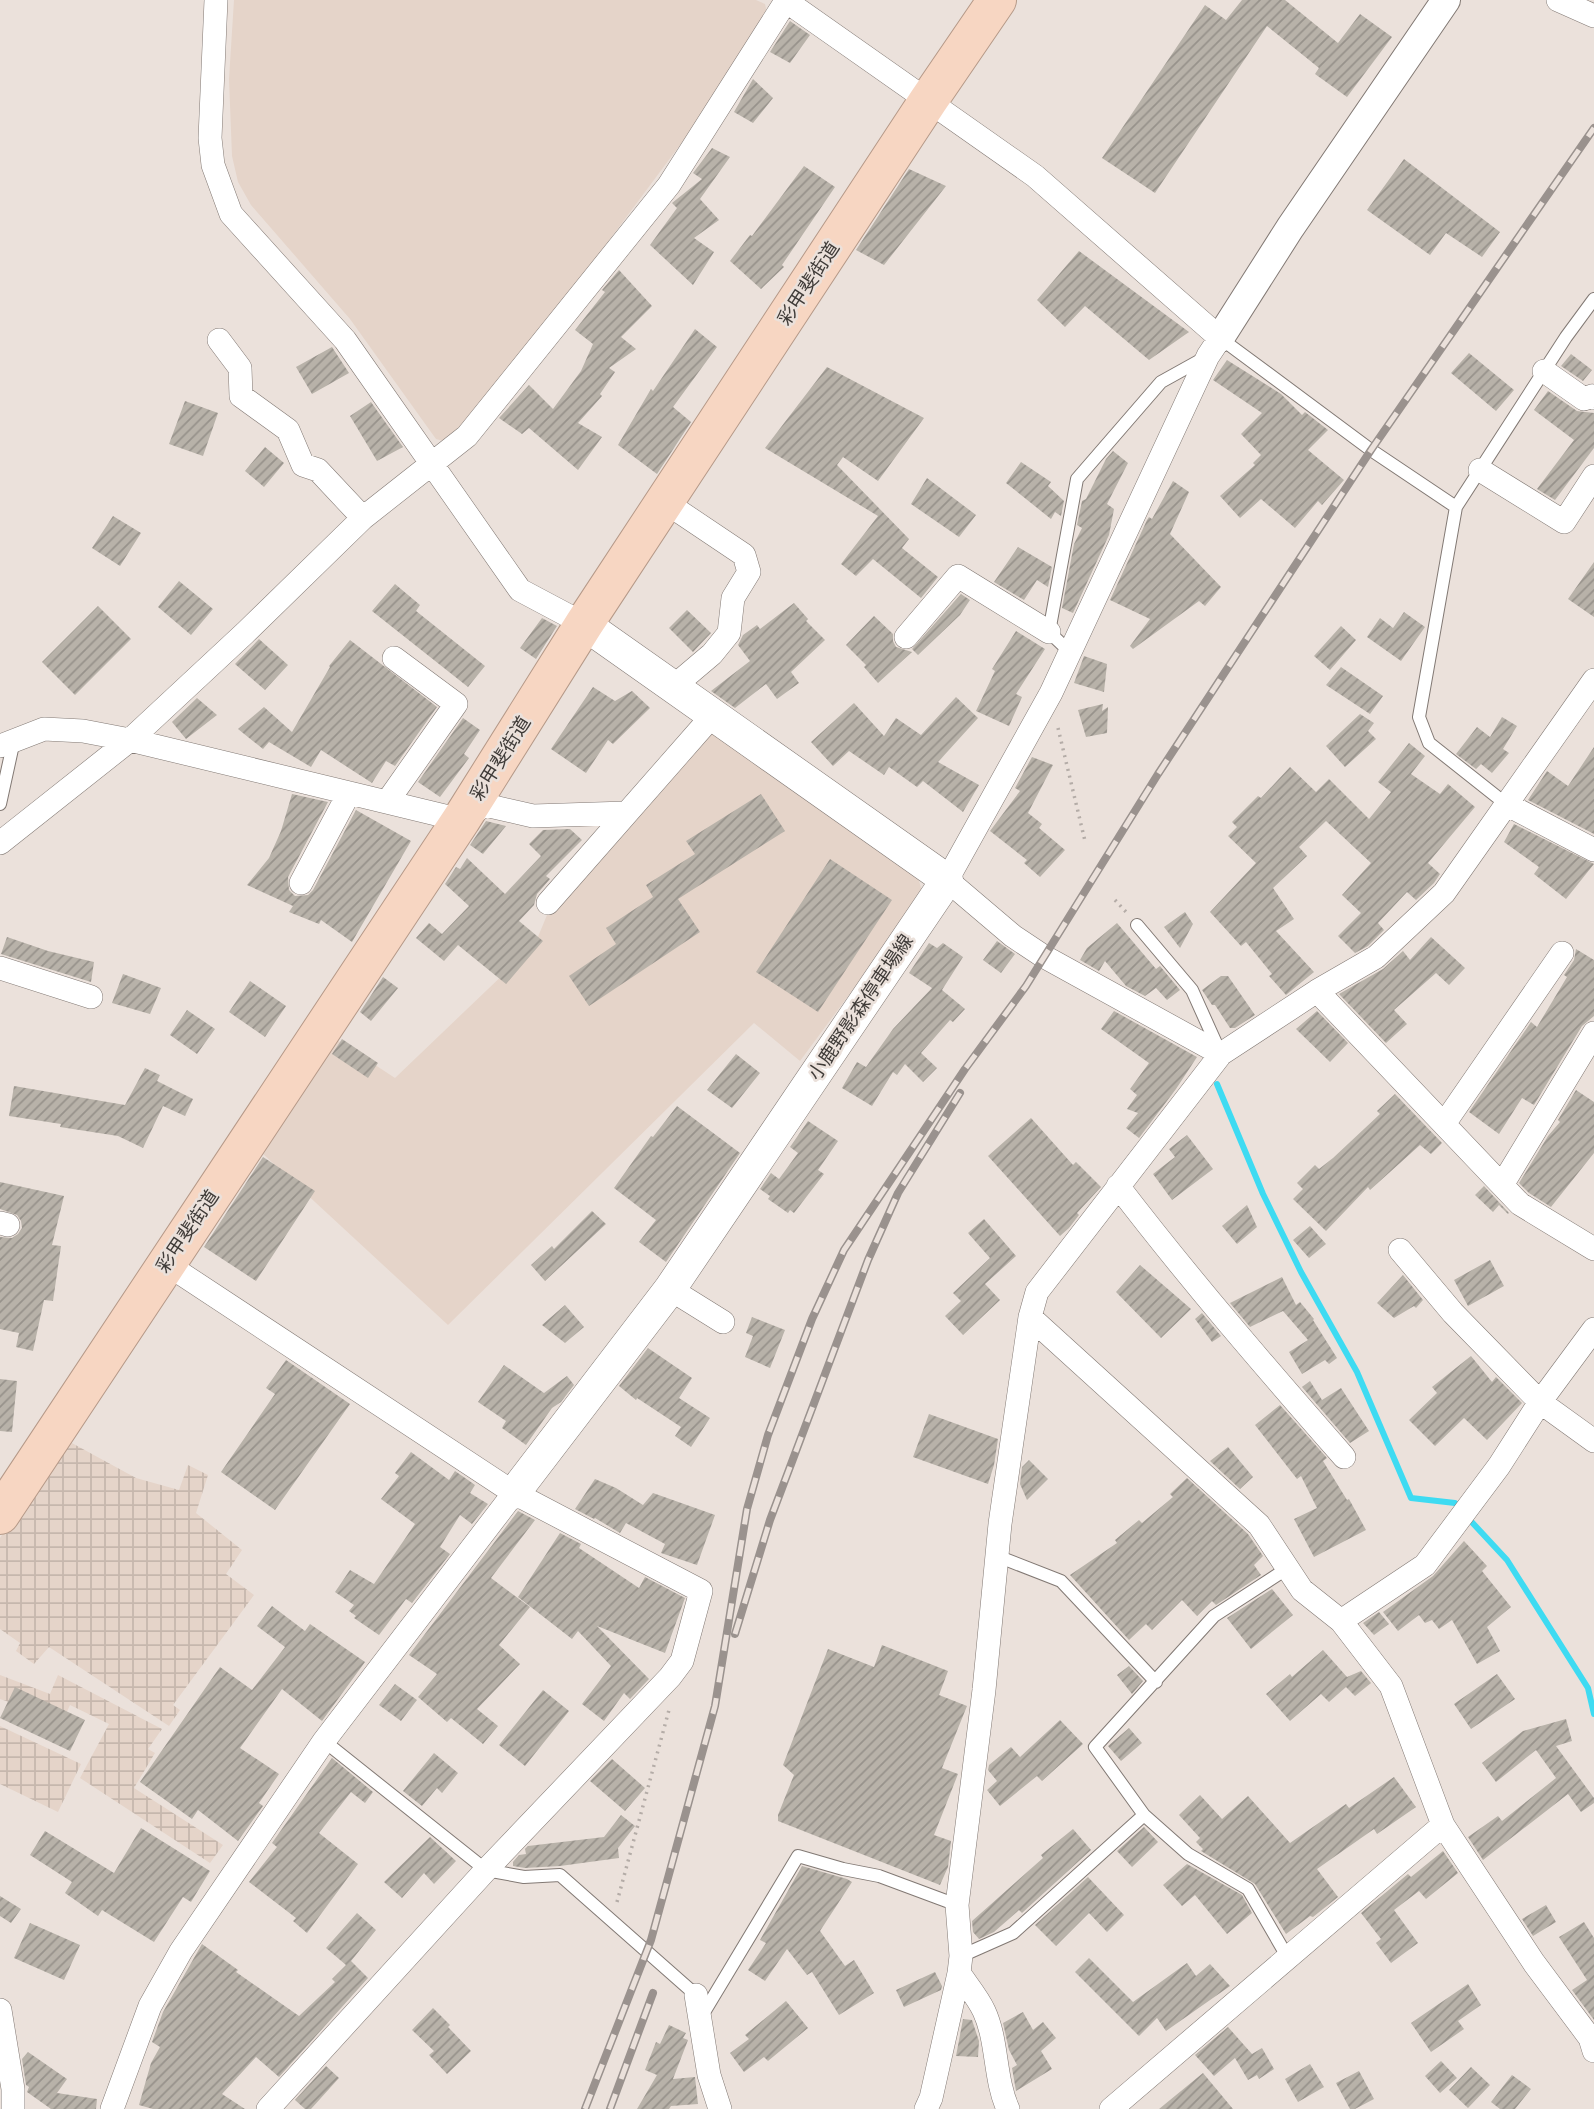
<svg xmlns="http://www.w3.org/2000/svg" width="1594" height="2109" font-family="Raleway,'Noto Sans JP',sans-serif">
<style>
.built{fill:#e5d4c9}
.industrial{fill:url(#industrial-grid)}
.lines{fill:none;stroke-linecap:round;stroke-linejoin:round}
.stream{stroke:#3edbf2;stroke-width:6}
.building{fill:url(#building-hatch)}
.service-casing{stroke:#827974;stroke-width:14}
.minor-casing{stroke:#827974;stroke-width:24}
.tertiary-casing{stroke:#827974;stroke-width:30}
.secondary-casing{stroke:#827974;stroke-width:33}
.trunk-casing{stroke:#b59988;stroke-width:40}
.path{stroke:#b4aca7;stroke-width:3.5;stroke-dasharray:2 5;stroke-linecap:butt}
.service{stroke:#fff;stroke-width:12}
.minor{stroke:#fff;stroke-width:23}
.tertiary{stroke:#fff;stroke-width:28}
.secondary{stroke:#fff;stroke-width:32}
.trunk{stroke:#f7d6c2;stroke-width:38}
.rail-casing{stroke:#9a928e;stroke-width:8}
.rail{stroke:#ebe1db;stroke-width:5;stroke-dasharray:16;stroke-linecap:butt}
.labels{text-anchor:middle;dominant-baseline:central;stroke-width:5;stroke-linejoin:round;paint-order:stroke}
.street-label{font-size:19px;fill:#3f3b38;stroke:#ebe1db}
</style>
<defs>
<pattern id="industrial-grid" width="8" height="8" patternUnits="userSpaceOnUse" patternTransform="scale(1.75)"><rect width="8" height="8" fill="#e5d4c9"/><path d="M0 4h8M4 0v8" fill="none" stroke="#c6b7ad"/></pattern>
<pattern id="building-hatch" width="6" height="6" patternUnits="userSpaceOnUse" patternTransform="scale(1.75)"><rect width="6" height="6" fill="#b8b2a9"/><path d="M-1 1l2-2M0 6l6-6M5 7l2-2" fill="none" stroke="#97928b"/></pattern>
</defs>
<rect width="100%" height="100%" fill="#ebe1db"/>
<path class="built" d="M234 0H756L765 4 767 13 709 106 479 415 447 442 436 439 350 319 251 205 238 182 232 156 229 79Z
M708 729 916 870 923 895 800 1061 754 1023 448 1325 262 1153 337 1040 395 1078 535 944 552 903Z"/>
<path class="industrial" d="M70 1442 136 1478 179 1490 188 1465 208 1475 196 1513 242 1550 226 1574 254 1595 173 1705 180 1710 169 1726 49 1647 34 1664 16 1651 20 1643 0 1629V1538L15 1515 22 1518Z
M0 1675 50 1694 58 1675 162 1729 148 1749 155 1753 134 1788 223 1845 210 1863 80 1778 109 1724 70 1705 63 1720 0 1699Z
M0 1726 81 1764 58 1812 0 1784Z"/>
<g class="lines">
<path class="stream" d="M1217 1084 1263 1194 1301 1272 1357 1372 1411 1498 1455 1503 1461 1510
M1468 1518 1507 1560 1588 1688 1594 1714"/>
</g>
<path class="building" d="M1242 0H1285L1338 43 1360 14 1392 37 1347 97 1315 74 1319 68 1267 26 1155 193 1102 158 1205 5 1226 20Z
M790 21 810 35 790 63 770 52Z
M753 79 773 98 753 123 734 112Z
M712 148 730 157 700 199 719 220 694 238 714 252 693 285 650 245 677 208 672 203 702 179 693 173Z
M1404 159 1500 232 1482 257 1446 233 1430 255 1367 210Z
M804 166 835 187 782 265 784 267 761 289 730 261 750 235 752 236Z
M909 169 946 186 884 265 856 250Z
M1079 251 1189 332 1149 360 1085 306 1065 327 1037 300Z
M619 270 652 306 621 337 636 349 609 368 615 372 600 394 602 396 578 423 602 437 578 470 529 428 522 434 499 418 529 385 553 409 581 371 593 344 575 330 605 292 602 290Z
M695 329 717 347 673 407 691 422 657 474 618 445 651 389 653 391Z
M332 347 349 373 312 394 296 367Z
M1469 353 1514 390 1496 411 1451 373Z
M1571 354 1592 370 1583 381 1561 366Z
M1227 360 1281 394 1302 415 1305 412 1328 430 1308 450 1344 480 1322 505 1318 501 1295 528 1261 499 1240 518 1220 496 1255 465 1253 463 1261 455 1241 434 1262 413 1213 380Z
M827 367 924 418 878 481 843 457 837 465 909 539 902 548 938 577 921 598 873 559 856 576 841 564 878 516 765 448Z
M1548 391 1577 411 1594 413V448L1555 500 1537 489 1574 440 1534 410Z
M185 401 218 413 203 456 169 444Z
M371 402 403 447 377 461 350 416Z
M265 447 284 463 264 487 245 471Z
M1113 451 1128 463 1107 504 1114 509 1109 535 1073 613 1062 608 1074 544 1082 528 1077 525 1082 501 1086 499 1106 459Z
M1021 462 1051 482 1048 486 1064 501 1061 516 1055 512 1051 519 1006 483Z
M927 478 976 515 959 537 911 504Z
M1173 481 1189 492 1170 534 1221 587 1205 606 1199 601 1133 649 1130 646 1150 619 1110 600 1147 520 1149 517 1152 519Z
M113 516 141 533 120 566 92 548Z
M1018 547 1052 567 1048 587 1037 580 1024 600 994 582Z
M1594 562V617L1568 599Z
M179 581 213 609 191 635 158 607Z
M395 584 420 605 416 611 485 666 468 687 372 611Z
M961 594 970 600 960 615 918 655 912 649Z
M794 603 808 619 806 621 825 640 791 672 799 683 777 699 766 684 735 708 711 691 750 661 738 645 743 635 757 625 760 629Z
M98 606 131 639 75 695 42 662Z
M687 610 711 633 693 652 669 628Z
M1404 612 1425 627 1401 661 1367 637 1380 618 1393 628Z
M874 616 893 634V641L896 647 912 652 878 683 864 667 866 665 846 645Z
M542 618 557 626 536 659 520 648Z
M1341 626 1356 640 1330 670 1314 656Z
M1016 631 1045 649 1016 694 1022 697 1009 726 976 711 995 671 992 669Z
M259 639 288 665 265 690 235 664Z
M350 640 437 707 395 766 386 761 372 783 321 750 311 767 269 742 263 749 238 729 264 707 292 732 330 667 329 666Z
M1084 656 1107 664 1104 692 1074 683Z
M1341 667 1383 696 1370 714 1326 685Z
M593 687 615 701 632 691 650 708 613 744 608 740 586 773 551 749Z
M956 697 978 718 938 762 979 785 963 812 923 781 917 787 889 767 884 775 849 751 833 766 811 742 854 703 884 736 896 718 921 735Z
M197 698 217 715 186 739 172 722Z
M1103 704 1102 711 1108 707 1107 733 1086 737 1078 710Z
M1360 714 1374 723 1368 731 1376 739 1345 767 1326 746Z
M1502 717 1517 726 1503 749 1509 753 1492 773 1481 764 1476 769 1456 754 1477 727 1490 737Z
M463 718 480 730 464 754 469 758 440 797 418 782Z
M1409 743 1425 756 1411 774 1440 794 1448 784 1475 807 1428 863 1440 874 1434 883 1416 900 1407 892 1378 923 1384 930 1368 946 1355 953 1338 936 1361 913 1342 895 1371 863 1326 821 1299 847 1307 856 1273 888 1294 919 1276 931 1314 972 1286 995 1269 976 1272 974 1246 942 1241 946 1210 912 1256 863 1228 836 1237 827 1232 822 1258 796 1261 798 1290 767 1316 792 1329 779 1369 819 1391 792 1378 782Z
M1594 747V834L1528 800 1547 771 1568 786Z
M1032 757 1053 765 1028 813 1042 824 1039 828 1065 850 1040 877 1024 863 1027 860 990 831 1020 791 1015 788Z
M292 794 328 802 288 877 289 890 295 896 308 895 313 890 356 810 411 841 352 942 321 920 319 924 289 912 293 906 247 885 269 858 281 831Z
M761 794 785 831 678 899 700 932 589 1006 569 976 616 944 606 928 653 897 646 885 695 854 686 841Z
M486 821 506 826 483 854 470 845Z
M1514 824 1594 864 1566 899 1534 874 1539 867 1504 842Z
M570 829 582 840 546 876 550 879 537 894 534 905 519 921 543 941 506 984 458 945 444 961 416 938 429 923 442 934 469 906 445 884 456 867 460 869 467 858 505 894 541 856 529 844 543 830Z
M830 859 892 900 818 1012 756 972Z
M1185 912 1193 924 1180 948 1164 927Z
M1117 923 1156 969 1160 966 1180 990 1167 1000 1156 988 1145 996 1126 986 1105 961 1099 971 1080 960 1087 948Z
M7 937 48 951 94 962 91 982 1 954Z
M1431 937 1465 968 1449 985 1436 973 1394 1010 1407 1024 1386 1043 1339 994 1383 969 1403 951 1410 960Z
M997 941 1015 954 1001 973 983 960Z
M929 943 937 948 943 943 963 957 942 990 965 1009 953 1022 950 1020 921 1053 937 1068 923 1082 905 1064 897 1075 893 1072 872 1106 842 1088 857 1062 866 1067 893 1029 932 988 909 973Z
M1576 949 1594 960V1016L1582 1026 1534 1105 1522 1098 1499 1134 1469 1112 1531 1022 1537 1027 1567 977 1564 975 1574 960Z
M123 974 161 988 150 1014 112 1003Z
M1221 976H1228L1255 1015 1235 1028H1230L1215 1005H1212L1202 990Z
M383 977 398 988 371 1021 360 1012Z
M250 981 286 1006 265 1037 229 1012Z
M187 1010 215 1029 197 1054 170 1035Z
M1114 1011 1197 1057 1176 1089 1139 1138 1126 1128 1138 1113 1127 1109 1137 1095 1130 1089 1149 1063 1101 1029Z
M1317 1011 1348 1043 1330 1062 1296 1029Z
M342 1039 378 1063 368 1078 332 1054Z
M736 1054 760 1073 732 1108 707 1090Z
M145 1068 160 1075 157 1081 193 1099 185 1116 163 1106 143 1148 118 1136 60 1127 61 1124 9 1116 14 1086 125 1105Z
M1576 1090 1594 1102V1153L1551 1207 1529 1193 1519 1183 1548 1136 1560 1122 1558 1120Z
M1395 1094 1442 1143 1431 1154 1420 1145 1370 1190 1368 1187 1326 1231 1293 1199 1303 1189 1297 1183 1315 1165 1319 1169 1333 1158 1380 1114 1377 1111Z
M677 1106 740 1153 666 1262 639 1242 656 1220 614 1188 651 1136 653 1137Z
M1031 1118 1073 1165 1076 1162 1101 1187 1077 1213 1079 1215 1069 1228 1060 1236 988 1156Z
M808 1121 838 1141 818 1170 824 1174 794 1213 790 1210 788 1213 768 1199 770 1196 760 1189 771 1173 779 1179 798 1153 790 1147Z
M1187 1135 1213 1169 1172 1200 1153 1174 1175 1157 1169 1149Z
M263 1157 315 1191 256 1281 204 1247Z
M0 1182 64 1196 52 1245 61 1246 53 1301 44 1300 33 1351 16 1347 19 1333 0 1329V1237L12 1238 18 1234 22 1228 21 1221 17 1215 0 1209Z
M1484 1186 1509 1213 1508 1214 1499 1205 1493 1212 1475 1195Z
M1247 1205 1257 1227 1237 1244 1222 1226Z
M592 1211 606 1224 545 1281 531 1265 552 1246 554 1249Z
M984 1219 1016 1256 985 1284 1000 1300 963 1335 945 1316 961 1301 953 1293 990 1258 968 1233Z
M1310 1226 1326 1244 1309 1258 1293 1240Z
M1490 1260 1504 1286 1468 1306 1454 1280Z
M1140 1265 1191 1309 1161 1338 1116 1292Z
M1403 1275 1423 1300 1416 1308 1414 1306 1394 1318 1377 1303Z
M1282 1277 1296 1305 1300 1302 1314 1319 1313 1320 1337 1358 1329 1364 1325 1360 1302 1374 1289 1352 1308 1340 1283 1311 1250 1327 1230 1303Z
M565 1305 584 1327 565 1343 542 1325Z
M1202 1313 1221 1336 1212 1342 1195 1319Z
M752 1317 785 1330 770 1368 745 1357 753 1336 746 1333Z
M648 1348 692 1378 679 1398 710 1418 691 1447 675 1436 681 1427 637 1398 636 1400 619 1386Z
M1471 1356 1492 1382 1496 1377 1522 1403 1487 1440 1464 1418 1435 1446 1409 1420 1437 1393 1432 1387Z
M286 1360 350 1404 275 1510 221 1472 275 1394 266 1388Z
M504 1365 544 1393 567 1376 574 1385 561 1402 552 1408 526 1445 502 1428 506 1421 478 1402Z
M0 1379 17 1381 12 1432 0 1431Z
M1310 1381 1322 1400 1341 1388 1369 1431 1350 1443 1302 1387Z
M1280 1405 1327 1458 1323 1461 1347 1500 1349 1499 1366 1530 1314 1557 1294 1519 1317 1508 1301 1476 1297 1479 1255 1425Z
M929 1414 998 1439 994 1465 988 1484 913 1457Z
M1228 1447 1253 1477 1240 1489 1210 1461Z
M411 1452 449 1480 455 1471 468 1480 475 1485 470 1493 488 1504 472 1524 460 1515 440 1547 450 1554 412 1603 406 1599 379 1635 354 1618 356 1616 349 1611 354 1605 335 1592 350 1570 374 1584 415 1524 381 1499 399 1476 395 1473Z
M1029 1460 1048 1479 1027 1500 1020 1484 1022 1467Z
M1187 1478 1248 1534 1263 1556 1254 1565 1261 1575 1216 1605 1212 1601 1197 1616 1182 1600 1152 1630 1146 1624 1129 1640 1070 1575 1117 1543 1115 1540 1139 1520 1142 1523 1173 1497 1170 1494Z
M595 1479 616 1488 643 1505 653 1493 715 1515 697 1565 661 1553 665 1544 626 1523 620 1533 595 1518 594 1519 575 1509Z
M518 1511 535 1520 491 1578 530 1607 499 1645 520 1664 477 1709 498 1726 483 1744 451 1718 447 1722 418 1697 437 1674 409 1655Z
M560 1533 581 1544 579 1548 639 1588 645 1577 685 1598 665 1653 597 1626 649 1679 630 1699 624 1693 604 1721 582 1704 611 1666 578 1631 572 1639 518 1597Z
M1464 1541 1487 1566 1482 1571 1511 1607 1487 1627 1500 1651 1477 1664 1452 1620 1439 1629 1432 1620 1425 1623 1419 1615 1398 1631 1383 1612 1433 1576Z
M1272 1589 1293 1615 1251 1649 1227 1618Z
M272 1606 305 1631 310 1624 365 1662 322 1721 282 1689 240 1748 279 1774 259 1803 263 1806 238 1841 198 1810 192 1819 140 1782 220 1667 252 1690 285 1647 257 1626Z
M1379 1612 1389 1624 1374 1635 1363 1623Z
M882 1645 948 1671 939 1695 967 1706 942 1768 958 1774 934 1835 951 1841 948 1867 940 1885 778 1821V1815L794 1775 783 1765 828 1649 874 1667Z
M1323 1650 1347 1677 1361 1671 1371 1683 1355 1696 1346 1687 1329 1702 1321 1694 1290 1721 1266 1694 1290 1674 1292 1677Z
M1129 1666 1143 1681 1132 1694 1117 1675Z
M1497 1674 1515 1699 1471 1729 1454 1704Z
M395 1684 417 1700 401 1721 379 1705Z
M15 1687 85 1720 70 1751 0 1718Z
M543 1690 569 1711 525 1766 499 1745Z
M1566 1719 1572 1741 1556 1746 1594 1798V1803L1581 1812 1568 1794 1483 1860 1468 1837 1498 1816 1502 1821 1556 1778 1536 1750 1496 1782 1482 1763 1523 1731Z
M1060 1720 1083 1744 1042 1781 1037 1776 1000 1806 987 1790 997 1781 988 1770 989 1765 1011 1747 1020 1757Z
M1129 1728 1142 1743 1121 1761 1108 1746Z
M434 1753 458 1773 442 1793 437 1788 422 1806 403 1791Z
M332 1758 373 1792 365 1803 351 1792 319 1833 358 1864 307 1933 293 1921 296 1918 249 1882 277 1847 272 1843Z
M612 1759 645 1788 625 1811 590 1781Z
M1394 1777 1416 1807 1377 1834 1374 1829 1317 1869 1338 1897 1313 1917 1310 1916 1286 1934 1255 1884 1201 1851 1203 1849 1196 1842 1200 1838 1179 1815 1200 1795 1222 1819 1248 1796 1290 1843 1346 1804 1349 1808Z
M621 1815 635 1826 618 1848 619 1858 560 1866 525 1868 513 1866V1862L519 1855 526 1854 525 1849 528 1846 604 1837Z
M1144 1827 1158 1842 1132 1867 1117 1851Z
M141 1828 210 1871 191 1902 183 1897 154 1942 102 1910 98 1916 65 1893 72 1882 30 1855 45 1831 114 1873Z
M1073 1829 1091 1850 1022 1913 1019 1910 994 1932 979 1939 973 1932 972 1921 1043 1858 1041 1855Z
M430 1837 456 1861 434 1884 424 1873 402 1898 384 1882Z
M1443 1851 1458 1873 1426 1899 1419 1891 1394 1910 1418 1943 1391 1963 1376 1943 1381 1939 1361 1913 1408 1874 1411 1877Z
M1187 1864 1242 1895 1252 1913 1227 1934 1195 1895 1182 1906 1163 1885Z
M802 1866 847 1879 852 1882 820 1931 845 1966 854 1960 874 1993 839 2015 812 1972 807 1975 787 1949 765 1981 748 1970 766 1943 760 1940Z
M1088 1877 1124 1915 1107 1932 1089 1913 1056 1946 1035 1925Z
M0 1896 21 1909 11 1923 0 1916Z
M1546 1905 1556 1922 1533 1936 1522 1919Z
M357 1913 376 1930 351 1961 368 1978 279 2077 256 2057 222 2094 245 2109H153L139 2105 151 2063 160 2047 152 2042 163 2012 202 1944 238 1970 236 1972 299 2016 335 1982 332 1979 346 1965 326 1948Z
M1584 1922 1594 1938V2020L1572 1990 1587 1980 1559 1937Z
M30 1923 80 1945 64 1980 14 1958Z
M1089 1958 1133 2002 1187 1963 1196 1976 1210 1964 1230 1986 1166 2031 1157 2018 1139 2036 1075 1972Z
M935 1972 942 1986 941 1990 904 2007 896 1990Z
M1468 1984 1481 2005 1458 2021 1464 2029 1431 2052 1411 2023Z
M786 2001 808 2028 768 2061 764 2057 744 2072 730 2053 749 2039 745 2035Z
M433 2008 450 2025 448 2027 471 2051 447 2074 429 2055 434 2051 412 2030Z
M1023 2012 1033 2030 1043 2022 1056 2038 1041 2051 1052 2069 1016 2091 1012 2068 1017 2065 1009 2050 1003 2023Z
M963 2019 972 2020 979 2041 978 2057 956 2056Z
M669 2025 686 2033 683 2038 688 2040 673 2079 695 2077 698 2104 671 2106 669 2109H637L657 2075 645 2070 656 2042 660 2044Z
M1228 2027 1252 2054 1262 2048 1274 2069 1259 2079 1257 2075 1248 2080 1235 2058 1214 2076 1195 2055Z
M28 2052 67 2079 57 2093 97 2099 96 2109H51L27 2092 29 2087 26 2085 22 2059Z
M1441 2061 1457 2078 1440 2093 1425 2076Z
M1310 2064 1324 2087 1298 2102 1285 2079Z
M326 2066 339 2078 311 2109H305L295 2100Z
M1471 2067 1490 2085 1468 2108 1449 2090Z
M1359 2071 1374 2099 1355 2109H1350L1336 2083Z
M1203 2073 1233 2109H1159Z
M1512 2075 1531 2089 1515 2109H1500L1491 2102Z"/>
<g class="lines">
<defs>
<path id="service" d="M1220 338 1371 450 1456 507
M1070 652 1049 632 1077 479 1161 382 1206 357
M0 804 14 740
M1506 804 1429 743 1419 717 1456 507 1566 337 1594 299
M1137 925 1192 990 1219 1050
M997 1556 1061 1581 1156 1682
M324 1741 486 1870 524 1877 560 1875 696 1995
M961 1956 1013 1933 1144 1815
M1288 1958 1248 1889 1188 1854 1144 1815 1095 1747 1214 1616 1288 1568
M700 2019 798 1856 843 1869 879 1876 957 1905"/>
<path id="minor" d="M216 0 210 138 213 165 231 214 345 340 520 590 584 624
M1558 0 1594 16
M219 340 240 368 241 396 288 430 303 465 318 470 363 518
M1544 371 1584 399 1592 396 1594 398
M1480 470 1564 522 1594 476
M665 502 744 555 749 572 733 598 729 633 712 654 673 687
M906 637 958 576 1049 632
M0 746 44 729 83 731 130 740 461 820 485 805 533 816 626 813
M387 802 456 704 394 658
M1506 804 1594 850
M0 843 130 740 245 633 363 518 467 436 669 185 786 1 1035 176 1220 338 1208 356 1051 693 947 880 1013 936 1043 956 1221 1054
M301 883 349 793
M548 903 713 715
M0 968 91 997
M1317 991 1520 1204 1594 1249
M1444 1124 1562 953
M1502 1185 1594 1033
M1118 1186C1190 1280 1267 1369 1344 1457
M0 1223 8 1225
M1400 1250 1453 1313 1540 1402 1594 1441
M165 1263 514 1493 701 1591 682 1661 670 1677 486 1870 268 2109
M670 1289 723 1322
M1030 1317 1259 1525 1302 1590 1341 1621 1391 1686 1443 1825 1534 1963 1590 2038 1594 2051
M1341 1621 1425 1565 1499 1466 1540 1402 1594 1329
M959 1973C967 1985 978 1998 984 2011 998 2041 994 2078 1008 2109
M696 1995 709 2075 720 2109
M0 2010 13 2089V2109
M112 2109 150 2006 181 1951 324 1741 514 1493
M926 2109 931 2098 959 1973 961 1956 957 1905 984 1690 1000 1524 1030 1317 1037 1292 1221 1054 1317 991 1376 957 1444 893 1594 680
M1111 2109 1443 1825"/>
<path id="tertiary" d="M1220 338 1290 228 1446 0"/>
<path id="secondary" d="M514 1493 670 1289 947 880 584 624"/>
<path id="trunk" d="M0 1515 461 820 584 624 928 101 997 0"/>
</defs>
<use href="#service" class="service-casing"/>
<use href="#minor" class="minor-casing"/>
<use href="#tertiary" class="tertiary-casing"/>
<use href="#secondary" class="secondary-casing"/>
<use href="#trunk" class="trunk-casing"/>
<path class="path" d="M1058 728 1085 841
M1115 900 1127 913
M617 1902 669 1710"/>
<use href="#service" class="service"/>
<use href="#minor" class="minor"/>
<use href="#tertiary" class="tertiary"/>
<use href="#secondary" class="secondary"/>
<use href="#trunk" class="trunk"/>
<defs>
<path id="rail" d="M735 1634 770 1520 868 1260 898 1193 960 1093
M585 2109 651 1940 715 1706 747 1509 768 1435 812 1319 844 1250 965 1069 1026 986 1158 774 1371 450 1594 128
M610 2109 653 1993"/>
</defs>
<use href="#rail" class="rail-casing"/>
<use href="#rail" class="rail"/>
</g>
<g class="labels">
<g class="street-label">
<text transform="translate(808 283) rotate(-57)">彩甲斐街道</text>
<text transform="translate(500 758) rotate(-58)">彩甲斐街道</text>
<text transform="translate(860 1007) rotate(-56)">小鹿野影森停車場線</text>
<text transform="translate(187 1231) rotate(-56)">彩甲斐街道</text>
</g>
</g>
</svg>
